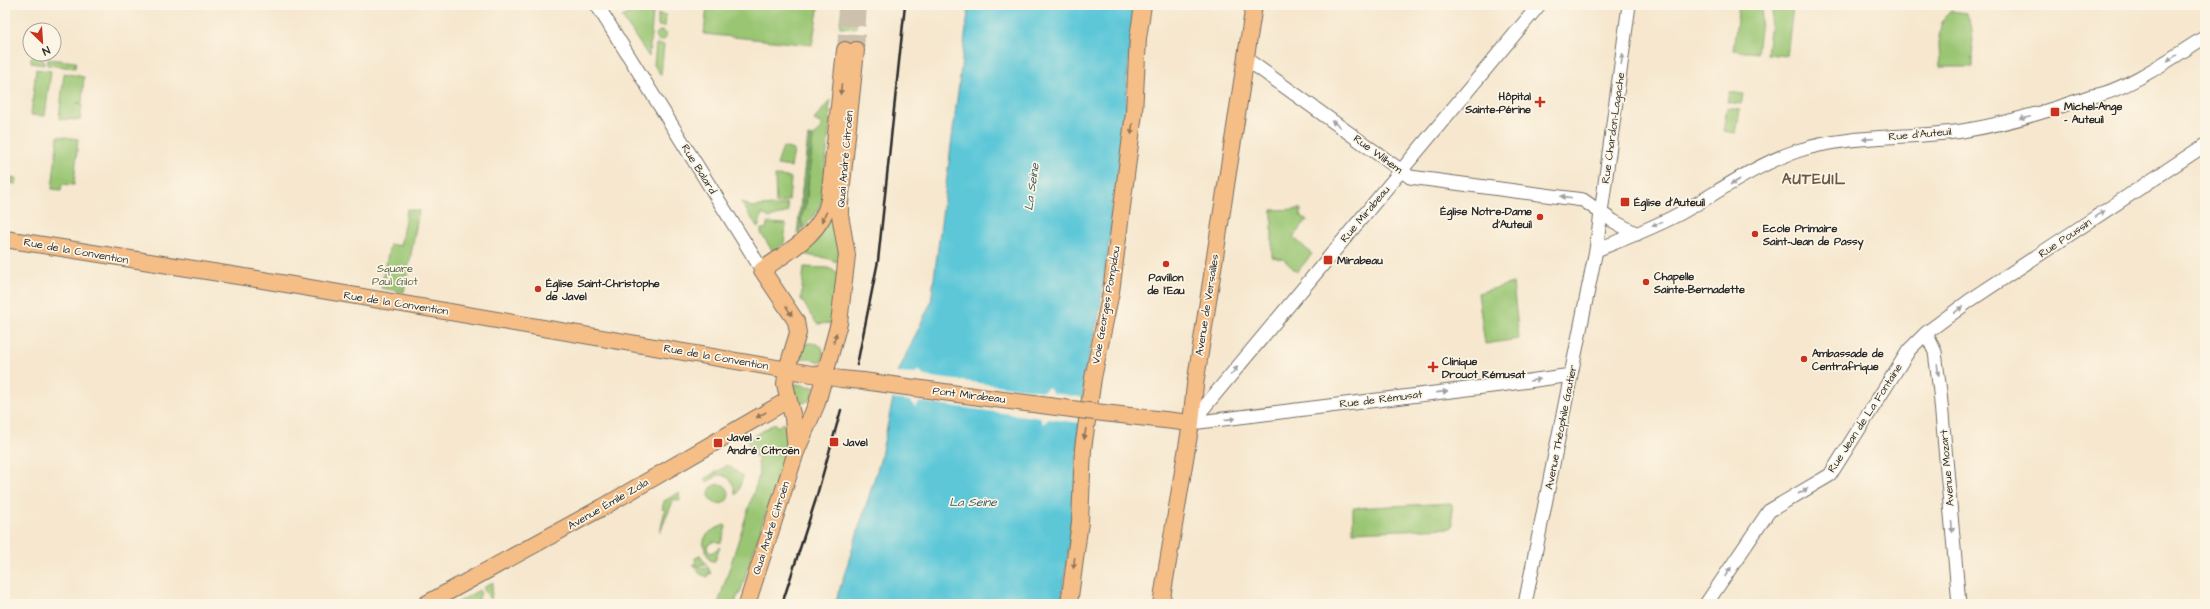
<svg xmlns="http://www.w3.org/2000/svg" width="2210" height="609" font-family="'Architects Daughter',sans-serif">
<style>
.green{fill:#9ac673;stroke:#62784f}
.forest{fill:#7bab65;stroke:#536b48}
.water{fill:#5dc7d8;stroke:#447982}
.pier{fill:#f6e7ce}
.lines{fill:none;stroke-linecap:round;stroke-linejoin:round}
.major-tunnel{stroke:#cdc1ad;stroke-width:16;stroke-dasharray:16 8;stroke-linecap:butt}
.minor-casing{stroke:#726d64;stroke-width:15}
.major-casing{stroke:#726d64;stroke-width:18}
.minor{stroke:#fff;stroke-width:13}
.major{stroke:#f6be87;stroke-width:16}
.rail{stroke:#2b2b2b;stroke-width:2.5}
.major-bridge-casing{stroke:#726d64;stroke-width:18;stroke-linecap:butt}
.major-bridge{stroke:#f6be87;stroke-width:16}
.oneway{fill:#a0a0a0}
.oneway2{fill:#907459}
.poi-dot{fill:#c8321e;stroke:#fcf5e5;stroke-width:1.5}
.labels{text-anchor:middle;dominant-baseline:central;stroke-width:3.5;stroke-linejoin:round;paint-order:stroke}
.poi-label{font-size:11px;font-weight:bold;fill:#2b2b2b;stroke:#fcf5e5;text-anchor:start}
.street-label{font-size:11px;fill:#2b2b2b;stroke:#fcf5e5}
.park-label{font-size:11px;fill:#4c5a41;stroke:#fcf5e5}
.water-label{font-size:12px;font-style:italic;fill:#3a5a5f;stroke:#fcf5e5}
.district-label{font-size:15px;font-weight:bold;letter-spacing:1px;fill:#6b5947;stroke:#fcf5e5}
</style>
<rect width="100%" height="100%" fill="#fcf5e5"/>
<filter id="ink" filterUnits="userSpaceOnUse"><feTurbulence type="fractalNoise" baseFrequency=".025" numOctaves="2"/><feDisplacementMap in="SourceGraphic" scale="8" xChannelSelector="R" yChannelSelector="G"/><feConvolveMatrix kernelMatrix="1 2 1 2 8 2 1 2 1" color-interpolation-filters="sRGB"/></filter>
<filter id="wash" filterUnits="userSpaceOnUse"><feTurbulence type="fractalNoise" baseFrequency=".012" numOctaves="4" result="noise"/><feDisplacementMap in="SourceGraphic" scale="16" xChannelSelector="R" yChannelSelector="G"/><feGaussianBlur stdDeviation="0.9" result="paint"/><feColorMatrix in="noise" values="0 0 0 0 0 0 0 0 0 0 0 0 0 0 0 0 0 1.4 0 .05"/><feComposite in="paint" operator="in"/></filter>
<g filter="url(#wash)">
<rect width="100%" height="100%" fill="#f6e7ce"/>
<path class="green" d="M707 5H819L812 45 704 34Z
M857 5 856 28 840 27 842 6Z
M1739 5H1763L1757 53 1733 50Z
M1773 5 1793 7 1787 56 1767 54Z
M634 11 653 13 649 57 622 17Z
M1952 11 1966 13C1976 28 1972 49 1972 67H1940C1940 50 1934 20 1952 11Z
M658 14 666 15 665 27 658 26Z
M656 36a5 5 0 1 1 10 0a5 5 0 1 1-10 0Z
M656 44 664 45 661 75 654 65Z
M31 57 42 58 44 61V65L31 63Z
M48 59 76 62 75 68 47 65Z
M36 69 51 71 45 116 31 115Z
M64 73 84 77 82 102 76 103 82 104 80 120 59 119Z
M1729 92 1743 94 1741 104 1727 102Z
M831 99 829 112 831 113 822 201 816 213 804 228C798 219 804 212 806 202 810 181 808 160 812 139 814 133 821 132 822 124L814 120Z
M1727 108 1740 110 1736 133 1723 131Z
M58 136 78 139 74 185 62 184 61 190 52 189Z
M783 147 794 150 791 167 777 165Z
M775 176 790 177 791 179 789 200 776 204Z
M5 177 17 179 16 184 5 182Z
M741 202 752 207 772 205 775 207 787 203 788 206V212L770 218 762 214 758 228Z
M407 209 419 211 404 292 381 288 390 244 400 246Z
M1301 209V216L1307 220 1293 237 1312 254 1297 272 1283 259 1272 257V210Z
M834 212 840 259 836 262C823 254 810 260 798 250Z
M767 223 786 224 784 243 773 252 761 233V229H766Z
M804 267 828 268 839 273 833 323 817 324 801 299Z
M1513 283 1519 339 1485 344 1478 293Z
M808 343C823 343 825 349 822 362L798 357V355L804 344Z
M790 383 814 387 811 399 804 403 796 401Z
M775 423 777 427 783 423C789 432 788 443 785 453H783L784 456 740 593 736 599V604H718L759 476 758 460 760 456 759 455 756 457 747 441Z
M728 465 743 477 737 494H735C735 482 728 474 716 475V477L706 482 704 479Z
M709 494a10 10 0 1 1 20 0a10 10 0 1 1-20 0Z
M679 493 680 501 674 499 660 532 665 510 662 509 664 501Z
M1450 503 1452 504 1453 526 1451 528 1353 532V508Z
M725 525 726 527 721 543 714 541 707 546 708 551 711 553 720 547 715 561H711C697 541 704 532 725 525Z
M699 555H700L707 565H696L695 558 699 557Z
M693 564 704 569 708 567 711 574 708 573V577L700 574Z
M493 582 491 601 483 588Z
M479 590 481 593 477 604H455Z"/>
<path class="forest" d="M808 136 813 137 806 203C803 213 798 219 804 228L797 234Z"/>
<path class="water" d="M969 5H1136L1127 76 1126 111 1114 201 1112 202 1111 214 1113 215 1099 315 1086 368 1078 437 1075 501 1061 604H835L880 461 899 370 931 302Z"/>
<path class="pier" d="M919 370 924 376 1043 391 1049 387 1053 393 1085 398 1081 423 1049 419 1043 424 1040 418 920 402 915 407 910 401 891 399 896 373 914 374Z"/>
</g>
<g filter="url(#ink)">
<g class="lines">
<path class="major-tunnel" d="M845 50 848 5
M856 50 859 5"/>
<defs>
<path id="minor" d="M597 5 762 270
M1245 58 1410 177 1583 200 1613 221 1637 234
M1596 250C1624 239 1653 228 1679 214 1717 193 1755 165 1797 151 1850 134 1908 139 1962 131 2007 124 2049 111 2091 96 2121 94 2178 54 2205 37
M1926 333 1935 352 1940 392 1959 604
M1191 423 1539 5
M1191 423 1500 385 1571 375
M1525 604 1596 250 1629 5
M1706 604 1769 511 1830 475 1909 350 1926 333 1969 301 2205 145"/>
<path id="major" d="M5 239 257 279 841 379
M863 381 995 399
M1095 412 1191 423
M796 452 793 418 785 384 787 369 798 333 796 321 762 270C789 251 822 234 829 200L845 50
M426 604 603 507 788 400
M747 604 796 452 817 403 839 323 847 255 840 215V203L856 50
M1069 604 1080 522 1083 449 1093 378 1111 292 1134 113 1138 38 1143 5
M1161 604 1191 423 1195 385 1254 5"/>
</defs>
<use href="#minor" class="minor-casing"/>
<use href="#major" class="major-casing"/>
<use href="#minor" class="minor"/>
<use href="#major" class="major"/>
<path class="rail" d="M857 365 878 261 905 5
M782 604 815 502 841 410"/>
<defs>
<path id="major-bridge" d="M841 379 863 381
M995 399 1095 412"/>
</defs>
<use href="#major-bridge" class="major-bridge-casing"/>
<use href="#major-bridge" class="major-bridge"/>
</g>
<defs><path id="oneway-solid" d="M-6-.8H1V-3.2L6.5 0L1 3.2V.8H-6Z"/></defs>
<g class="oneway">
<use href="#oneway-solid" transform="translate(2172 58) rotate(148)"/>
<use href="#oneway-solid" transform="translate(1622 59) rotate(-82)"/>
<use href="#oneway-solid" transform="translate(2025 118) rotate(168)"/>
<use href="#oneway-solid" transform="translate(1336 124) rotate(-144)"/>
<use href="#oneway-solid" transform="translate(1868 139) rotate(175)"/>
<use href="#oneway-solid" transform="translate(1735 182) rotate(150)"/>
<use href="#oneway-solid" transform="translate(1566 197) rotate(-173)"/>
<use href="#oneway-solid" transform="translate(2100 214) rotate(-34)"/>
<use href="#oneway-solid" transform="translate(1657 224) rotate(154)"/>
<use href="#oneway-solid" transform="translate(1958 310) rotate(-37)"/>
<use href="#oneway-solid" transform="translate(1938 370) rotate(83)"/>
<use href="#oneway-solid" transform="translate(1234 371) rotate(-50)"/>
<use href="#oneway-solid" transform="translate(1535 380) rotate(-9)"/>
<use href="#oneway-solid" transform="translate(1442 392) rotate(-6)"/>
<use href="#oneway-solid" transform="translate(1230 419) rotate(-6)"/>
<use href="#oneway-solid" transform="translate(1803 491) rotate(-30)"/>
<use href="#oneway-solid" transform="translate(1952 527) rotate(85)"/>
<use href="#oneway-solid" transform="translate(1728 572) rotate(-56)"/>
</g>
<g class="oneway2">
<use href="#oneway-solid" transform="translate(841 89) rotate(96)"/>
<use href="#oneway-solid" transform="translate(1132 129) rotate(97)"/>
<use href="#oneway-solid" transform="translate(824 217) rotate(118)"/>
<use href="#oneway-solid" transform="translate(789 311) rotate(57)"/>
<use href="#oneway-solid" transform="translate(835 338) rotate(-75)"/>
<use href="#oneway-solid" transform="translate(761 415) rotate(150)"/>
<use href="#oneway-solid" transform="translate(1085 434) rotate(99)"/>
<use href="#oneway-solid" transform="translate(1074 563) rotate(97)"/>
</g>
</g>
<g class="poi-dot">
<path d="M1538 96h4v4h4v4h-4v4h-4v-4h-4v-4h4z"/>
<rect x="2050" y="107" width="10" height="10" rx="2"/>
<rect x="1620" y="197" width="10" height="10" rx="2"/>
<circle cx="1540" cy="217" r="4"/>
<circle cx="1755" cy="234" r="4"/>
<rect x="1323" y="255" width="10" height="10" rx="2"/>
<circle cx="1166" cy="264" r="4"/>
<circle cx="1646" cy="282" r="4"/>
<circle cx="538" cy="289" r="4"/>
<circle cx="1804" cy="359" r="4"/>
<path d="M1431 361h4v4h4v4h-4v4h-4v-4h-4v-4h4z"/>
<rect x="829" y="437" width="10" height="10" rx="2"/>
<rect x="713" y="438" width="10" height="10" rx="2"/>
</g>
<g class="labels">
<g class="poi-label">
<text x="1531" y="96" text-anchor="end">Hôpital<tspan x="1531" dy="13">Sainte-Périne</tspan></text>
<text x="2064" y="106">Michel-Ange<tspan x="2064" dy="13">- Auteuil</tspan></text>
<text x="1634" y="202">Église d'Auteuil</text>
<text x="1532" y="211" text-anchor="end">Église Notre-Dame<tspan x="1532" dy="13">d'Auteuil</tspan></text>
<text x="1763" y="228">Ecole Primaire<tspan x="1763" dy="13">Saint-Jean de Passy</tspan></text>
<text x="1337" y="260">Mirabeau</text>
<text x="1654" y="276">Chapelle<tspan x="1654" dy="13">Sainte-Bernadette</tspan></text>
<text x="1166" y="277" text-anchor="middle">Pavillon<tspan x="1166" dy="13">de l'Eau</tspan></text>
<text x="546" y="283">Église Saint-Christophe<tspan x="546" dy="13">de Javel</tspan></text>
<text x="1812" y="353">Ambassade de<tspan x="1812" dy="13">Centrafrique</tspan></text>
<text x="1442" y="361">Clinique<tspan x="1442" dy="13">Drouot Rémusat</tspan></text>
<text x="727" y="437">Javel -<tspan x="727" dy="13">André Citroën</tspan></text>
<text x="843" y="442">Javel</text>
</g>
<g class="street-label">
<text transform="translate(1613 128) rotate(-82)">Rue Chardon-Lagache</text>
<text transform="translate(1920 134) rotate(-5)">Rue d'Auteuil</text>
<text transform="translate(1378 154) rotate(36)">Rue Wilhem</text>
<text transform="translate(845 159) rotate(-85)">Quai André Citroën</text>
<text transform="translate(699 169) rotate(58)">Rue Balard</text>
<text transform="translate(1365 214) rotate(-50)">Rue Mirabeau</text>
<text transform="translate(2065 238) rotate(-34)">Rue Poussin</text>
<text transform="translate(76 251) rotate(10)">Rue de la Convention</text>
<text transform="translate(396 303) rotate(9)">Rue de la Convention</text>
<text transform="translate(1106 305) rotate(-80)">Voie Georges Pompidou</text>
<text transform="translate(1207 305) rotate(-81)">Avenue de Versailles</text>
<text transform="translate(716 357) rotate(10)">Rue de la Convention</text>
<text transform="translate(969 395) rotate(7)">Pont Mirabeau</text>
<text transform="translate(1381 399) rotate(-7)">Rue de Rémusat</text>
<text transform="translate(1865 418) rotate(-57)">Rue Jean de La Fontaine</text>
<text transform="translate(1561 427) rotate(-79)">Avenue Théophile Gautier</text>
<text transform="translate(1947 468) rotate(-95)">Avenue Mozart</text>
<text transform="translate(608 504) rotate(-30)">Avenue Émile Zola</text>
<text transform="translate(771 528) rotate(-72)">Quai André Citroën</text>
</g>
<g class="park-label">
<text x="395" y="268">Square<tspan x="395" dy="13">Paul Gilot</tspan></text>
</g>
<g class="water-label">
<text transform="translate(1032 187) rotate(-82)">La Seine</text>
<text x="973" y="502">La Seine</text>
</g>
<g class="district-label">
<text x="1814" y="179">AUTEUIL</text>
</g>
</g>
<rect width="2210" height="609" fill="none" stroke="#fcf5e5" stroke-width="20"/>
<g transform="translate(42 42) rotate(155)"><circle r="19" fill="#fcf5e5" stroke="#a8a49b"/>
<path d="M0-3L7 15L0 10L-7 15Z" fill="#c8321e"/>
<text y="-6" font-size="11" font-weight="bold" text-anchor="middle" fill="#2b2b2b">N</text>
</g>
</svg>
